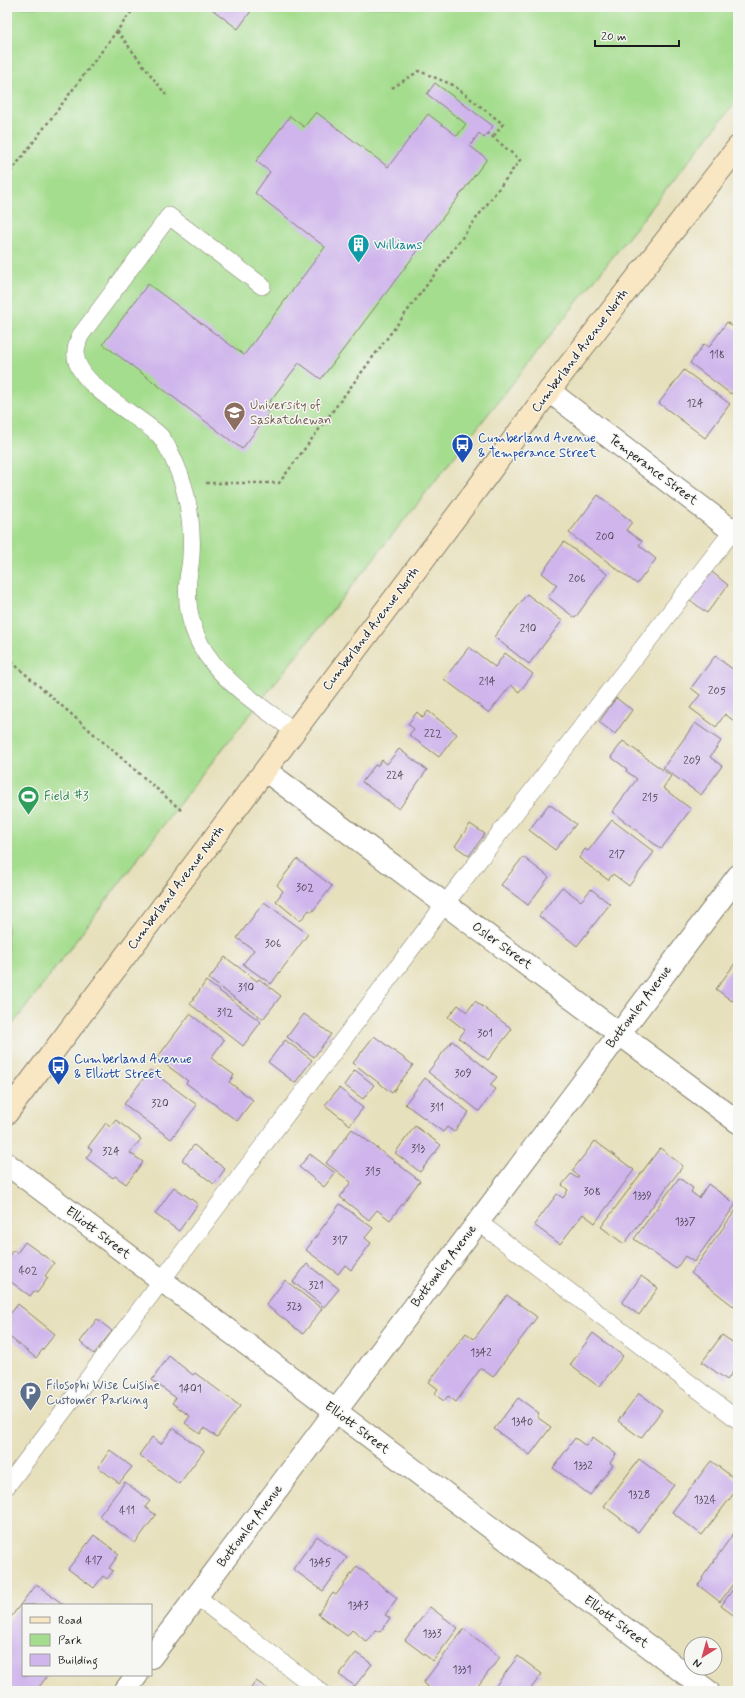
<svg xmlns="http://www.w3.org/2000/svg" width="745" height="1698" font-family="Mynerve,sans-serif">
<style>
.green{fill:#a5dd8e;stroke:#607c55}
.building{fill:#cfb5ec}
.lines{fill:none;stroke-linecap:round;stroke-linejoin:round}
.service-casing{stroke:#827e6c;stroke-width:18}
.minor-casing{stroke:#827e6c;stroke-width:24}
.secondary-casing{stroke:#827e6c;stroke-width:24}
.path{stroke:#827e6c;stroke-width:2.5;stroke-dasharray:3 3;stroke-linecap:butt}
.service{stroke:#fff;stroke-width:17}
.minor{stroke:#fff;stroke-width:22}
.secondary{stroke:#f9e7c3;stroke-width:22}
.labels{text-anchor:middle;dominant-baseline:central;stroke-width:3;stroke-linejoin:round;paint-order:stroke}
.number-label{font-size:11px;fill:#494250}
.culture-label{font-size:13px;fill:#0d838f;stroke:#f6f6f2;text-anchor:start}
.street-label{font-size:13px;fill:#1c1c1c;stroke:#f6f6f2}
.education-label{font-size:13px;fill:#785e54;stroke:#f6f6f2;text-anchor:start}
.transit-label{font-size:13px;fill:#164399;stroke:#f6f6f2;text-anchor:start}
.leisure-label{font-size:13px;fill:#27864d;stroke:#f6f6f2;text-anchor:start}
.service-label{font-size:13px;fill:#4e5e75;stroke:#f6f6f2;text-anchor:start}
</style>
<rect width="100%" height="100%" fill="#f6f6f2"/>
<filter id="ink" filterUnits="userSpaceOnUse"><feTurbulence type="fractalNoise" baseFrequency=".025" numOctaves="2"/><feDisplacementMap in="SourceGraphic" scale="8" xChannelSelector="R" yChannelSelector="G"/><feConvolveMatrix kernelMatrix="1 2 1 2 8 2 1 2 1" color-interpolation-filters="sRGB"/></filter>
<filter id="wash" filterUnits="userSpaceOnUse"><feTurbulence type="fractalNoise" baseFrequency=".012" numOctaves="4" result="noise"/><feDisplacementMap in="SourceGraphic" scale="16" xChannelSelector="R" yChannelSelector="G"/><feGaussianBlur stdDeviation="0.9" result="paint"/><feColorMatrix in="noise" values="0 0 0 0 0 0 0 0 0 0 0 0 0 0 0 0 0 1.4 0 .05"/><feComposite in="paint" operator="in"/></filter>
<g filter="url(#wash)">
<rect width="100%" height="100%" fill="#e7e0bc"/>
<path class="green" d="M7 7H738V99L186 795 7 1032Z"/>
<g id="blocks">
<path class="building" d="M209 7H254L238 29Z
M435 83 493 126 484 138 479 133 470 146 487 159 321 379 299 363 264 409 269 413 242 449 103 344 148 284 244 355 325 247 255 193 270 172 256 161 290 116 304 127 316 112 388 167 428 114 457 136 466 124 427 94Z
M727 322 738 331V385L731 394 690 363 704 344 709 347Z
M684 370 730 404 705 438 659 403Z
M598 495 632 522 626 530 642 541 639 545 656 559 637 584 569 533Z
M564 542 607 574 575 618 548 597 557 585 542 573Z
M712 572 728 585 707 613 690 600Z
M527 594 562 621 529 664 494 637Z
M469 647 495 667 505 653 533 674 519 692 511 685 489 713 444 679Z
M715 656 738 673V724L725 714 716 727 690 708 700 695 691 688Z
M616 698 632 710 615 734 599 722Z
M428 711 457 734 439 757 409 735 414 729 408 724 417 712 423 718Z
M695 723 721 741 710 757 722 766 701 795 663 768Z
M623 741 671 776 663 788 691 809 661 849 612 812 637 779 626 771 627 769 611 757Z
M399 749 427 770 399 809 362 782 375 765 377 766 382 760 387 764Z
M549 804 576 824 555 850 529 830Z
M612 820 654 852 629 886 613 874 608 880 579 858 585 849 588 851Z
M470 824 485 834 469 856 455 846Z
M523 857 549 877 528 905 501 885Z
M297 859 332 886 312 912 309 910 300 921 276 901 283 891 277 885Z
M562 887 581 901 591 889 610 904 577 946 539 916Z
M264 902 308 934 271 984 243 964 254 950 237 938Z
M225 957 257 981 259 979 281 996 263 1019 209 979Z
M736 962 738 964V995L732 1001 716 989Z
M206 981 261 1022 243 1046 190 1004Z
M475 1001 512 1029 488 1060 459 1038 465 1030 448 1017 458 1005 467 1012Z
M190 1014 224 1040 211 1058 234 1075 229 1082 253 1100 237 1121 186 1083 188 1081 157 1058Z
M304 1014 331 1034 314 1057 287 1037Z
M374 1036 413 1065 392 1093 353 1063Z
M285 1040 312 1060 295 1083 268 1062Z
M452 1041 497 1077 490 1085 496 1089 479 1111 428 1072Z
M150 1070 197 1105 171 1139 124 1104Z
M355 1070 374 1085 363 1099 344 1085Z
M425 1078 469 1112 454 1132 447 1127 443 1132 405 1104Z
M339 1088 363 1108 350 1125 325 1105Z
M116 1120 141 1139 130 1153 143 1162 126 1184 115 1176 113 1178 86 1158 92 1150 88 1147 106 1123 110 1127Z
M415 1126 441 1145 420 1172 395 1153Z
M352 1129 420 1181 390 1220 377 1210 369 1220 340 1197 351 1182 326 1163Z
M595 1141 634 1170 595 1223 583 1214 560 1244 534 1225 557 1194 563 1198 568 1190 562 1185 571 1174 577 1178 579 1176 572 1171Z
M194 1145 225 1169 214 1184 182 1160Z
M660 1148 683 1166 624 1244 601 1227Z
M310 1154 335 1173 324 1187 299 1167Z
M679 1178 693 1188 691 1192 699 1198 708 1184 736 1204 694 1262 685 1256 676 1269 634 1239Z
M174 1187 198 1204 179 1231 155 1214Z
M340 1204 373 1228 365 1238 371 1243 351 1270 345 1265 338 1274 306 1250Z
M738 1207V1307L732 1305 691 1273Z
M25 1242 54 1263 45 1276 48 1278 37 1293 34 1291 30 1296 7 1279 8 1263 7 1258 13 1250 17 1253Z
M307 1264 339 1289 324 1307 293 1282Z
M641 1276 658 1288 639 1315 622 1303Z
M285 1280 322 1309 303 1334 266 1305Z
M507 1295 537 1317 493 1377 481 1368 456 1402 448 1396 444 1401 434 1394 438 1389 429 1382 466 1333 474 1339Z
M18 1304 55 1334 36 1358 7 1335V1318Z
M97 1319 112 1331 94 1354 80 1342Z
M593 1333 623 1356 599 1387 570 1365Z
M722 1335 738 1346V1365L727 1380 702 1362Z
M169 1356 193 1375 195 1373 240 1406 217 1437 204 1428 200 1434 185 1423 190 1416 172 1403 176 1398 152 1380Z
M639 1393 662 1410 641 1438 618 1421Z
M518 1398 539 1413 537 1417 551 1427 530 1455 494 1429Z
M173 1428 204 1451 179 1484 139 1455 152 1437 161 1444Z
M593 1437 616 1454 610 1463 613 1465 590 1495 553 1468 575 1438 586 1446Z
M110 1450 132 1467 119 1483 98 1467Z
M639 1459 674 1485 638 1532 604 1506Z
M711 1461 738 1481V1488L702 1535 672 1512Z
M125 1482 150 1501 145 1507 156 1515 135 1543 99 1516Z
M738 1533V1577L720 1602 698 1585 703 1579 702 1578 733 1534 736 1536Z
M94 1535 119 1554 109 1568 113 1571 107 1579 103 1576 94 1588 68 1569Z
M317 1536 347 1558 323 1591 293 1569Z
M357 1566 397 1598 385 1615 390 1618 380 1632 376 1630 367 1642 352 1630 347 1636 318 1614 333 1593 336 1595Z
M738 1582V1616L736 1617 721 1606Z
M36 1584 64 1605H23V1675H48L36 1691H8L7 1620 8 1621Z
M430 1607 458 1628 433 1661 405 1640Z
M464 1629 500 1657 474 1691H434L423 1683Z
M356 1653 372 1664 355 1686 339 1675Z
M518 1656 542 1674 529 1691H492Z
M256 1681 271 1691H249Z"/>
</g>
</g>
<g filter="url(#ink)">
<use href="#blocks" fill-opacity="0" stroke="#827e6c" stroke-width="1"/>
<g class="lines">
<defs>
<path id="service" d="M262 286 169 216 80 336C77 344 74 353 77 362 86 389 137 415 158 434 164 439 173 458 176 465 188 492 193 526 191 555 191 563 189 571 188 579 181 657 239 690 294 731
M477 1221 738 1420
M7 1486 445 904 738 524
M197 1597 320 1691"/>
<path id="minor" d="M549 391 738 535
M266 771 738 1122
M7 1164 708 1691
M151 1657 738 876
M125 1691 137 1675"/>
<path id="secondary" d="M7 1113 485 478 549 391 738 147"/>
</defs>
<use href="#service" class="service-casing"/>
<use href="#minor" class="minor-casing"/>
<use href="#secondary" class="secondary-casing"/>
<path class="path" d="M735 7 738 9
M117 31 166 95
M392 88 419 71 453 85 503 124 493 137
M7 177 135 7
M206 483H279L520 160 488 133
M7 658 181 810"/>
<use href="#service" class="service"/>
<use href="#minor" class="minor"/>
<use href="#secondary" class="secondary"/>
</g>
</g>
<defs>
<symbol id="building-pin" viewBox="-11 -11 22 30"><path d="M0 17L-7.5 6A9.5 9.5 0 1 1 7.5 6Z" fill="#0f9aa8" stroke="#f6f6f2"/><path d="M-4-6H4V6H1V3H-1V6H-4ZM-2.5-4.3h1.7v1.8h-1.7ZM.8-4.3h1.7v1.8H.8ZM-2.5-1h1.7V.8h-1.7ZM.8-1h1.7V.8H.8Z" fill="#fff"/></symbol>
<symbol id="university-pin" viewBox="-11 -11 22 30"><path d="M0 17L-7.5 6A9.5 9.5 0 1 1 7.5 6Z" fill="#8d6e63" stroke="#f6f6f2"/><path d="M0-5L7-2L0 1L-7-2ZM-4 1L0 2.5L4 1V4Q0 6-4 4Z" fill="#fff"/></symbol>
<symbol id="bus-pin" viewBox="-11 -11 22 30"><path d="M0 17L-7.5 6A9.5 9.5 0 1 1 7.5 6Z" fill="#1a4fb4" stroke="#f6f6f2"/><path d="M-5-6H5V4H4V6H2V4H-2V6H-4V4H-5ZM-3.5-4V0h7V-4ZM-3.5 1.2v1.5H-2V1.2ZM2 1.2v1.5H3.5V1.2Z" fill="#fff"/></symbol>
<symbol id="stadium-pin" viewBox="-11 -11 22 30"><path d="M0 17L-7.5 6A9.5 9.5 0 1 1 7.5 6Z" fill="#2e9e5b" stroke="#f6f6f2"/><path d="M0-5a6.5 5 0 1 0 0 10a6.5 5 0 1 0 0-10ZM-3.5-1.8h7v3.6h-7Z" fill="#fff"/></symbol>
<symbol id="parking-pin" viewBox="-11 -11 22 30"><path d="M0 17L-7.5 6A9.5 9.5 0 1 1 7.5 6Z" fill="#5c6f8a" stroke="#f6f6f2"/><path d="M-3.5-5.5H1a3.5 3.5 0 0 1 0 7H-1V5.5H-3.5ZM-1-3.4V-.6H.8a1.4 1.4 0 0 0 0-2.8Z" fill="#fff"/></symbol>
</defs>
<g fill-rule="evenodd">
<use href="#building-pin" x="346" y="232" width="25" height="34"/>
<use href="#university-pin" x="222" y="400" width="25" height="34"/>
<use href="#bus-pin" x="450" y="432" width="25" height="34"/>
<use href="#stadium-pin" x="16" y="784" width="25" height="34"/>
<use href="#bus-pin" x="46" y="1054" width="25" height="34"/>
<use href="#parking-pin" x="18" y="1380" width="25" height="34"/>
</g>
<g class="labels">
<g class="number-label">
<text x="717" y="355">118</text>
<text x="695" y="404">124</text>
<text x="605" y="537">200</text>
<text x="577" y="579">206</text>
<text x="528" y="629">210</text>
<text x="487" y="682">214</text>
<text x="717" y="691">205</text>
<text x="433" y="734">222</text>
<text x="692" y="761">209</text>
<text x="395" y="776">224</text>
<text x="650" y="798">215</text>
<text x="617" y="855">217</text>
<text x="305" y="888">302</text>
<text x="273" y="944">306</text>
<text x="246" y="988">310</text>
<text x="225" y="1013">312</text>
<text x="485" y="1034">301</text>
<text x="463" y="1074">309</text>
<text x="160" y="1104">320</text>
<text x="437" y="1108">311</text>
<text x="418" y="1149">313</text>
<text x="111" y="1152">324</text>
<text x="373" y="1172">315</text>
<text x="592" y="1192">308</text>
<text x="642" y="1196">1339</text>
<text x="685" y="1222">1337</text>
<text x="340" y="1241">317</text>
<text x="28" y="1271">402</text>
<text x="316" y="1286">321</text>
<text x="294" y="1307">323</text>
<text x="481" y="1353">1342</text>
<text x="190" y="1389">1401</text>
<text x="522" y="1422">1340</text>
<text x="583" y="1466">1332</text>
<text x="639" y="1495">1328</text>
<text x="705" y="1500">1324</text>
<text x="127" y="1511">411</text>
<text x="94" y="1561">417</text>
<text x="320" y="1563">1345</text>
<text x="358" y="1606">1343</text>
<text x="432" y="1634">1333</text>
<text x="462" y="1670">1331</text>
</g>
<g class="culture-label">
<text x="374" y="245">Williams</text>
</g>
<g class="street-label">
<text transform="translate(580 351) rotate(-53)">Cumberland Avenue North</text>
<text transform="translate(653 470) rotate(37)">Temperance Street</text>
<text transform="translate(371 629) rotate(-53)">Cumberland Avenue North</text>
<text transform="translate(176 888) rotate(-53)">Cumberland Avenue North</text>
<text transform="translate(502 946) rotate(36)">Osler Street</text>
<text transform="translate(639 1007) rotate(-53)">Bottomley Avenue</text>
<text transform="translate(98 1233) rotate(37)">Elliott Street</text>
<text transform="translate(444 1266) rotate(-53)">Bottomley Avenue</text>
<text transform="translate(357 1428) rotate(37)">Elliott Street</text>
<text transform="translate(250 1526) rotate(-53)">Bottomley Avenue</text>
<text transform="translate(616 1622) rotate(37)">Elliott Street</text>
</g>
<g class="education-label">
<text x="250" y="405">University of<tspan x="250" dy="15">Saskatchewan</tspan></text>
</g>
<g class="transit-label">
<text x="478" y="438">Cumberland Avenue<tspan x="478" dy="15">&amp; Temperance Street</tspan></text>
<text x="74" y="1059">Cumberland Avenue<tspan x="74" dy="15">&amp; Elliott Street</tspan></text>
</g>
<g class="leisure-label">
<text x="44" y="796">Field #3</text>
</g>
<g class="service-label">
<text x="46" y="1385">Filosophi Wise Cuisine<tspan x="46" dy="15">Customer Parking</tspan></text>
</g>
</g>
<rect width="745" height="1698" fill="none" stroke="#f6f6f2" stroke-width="24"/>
<rect x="22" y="1604" width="130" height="72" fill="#f6f6f2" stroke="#9f9f9c"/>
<rect x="30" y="1617" width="20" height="6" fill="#f9e7c3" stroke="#9f9f9c"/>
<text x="58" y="1624" font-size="12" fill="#1c1c1c">Road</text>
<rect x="30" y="1634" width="20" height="12" fill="#a5dd8e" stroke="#9f9f9c"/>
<text x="58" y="1644" font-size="12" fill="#1c1c1c">Park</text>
<rect x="30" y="1654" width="20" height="12" fill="#cfb5ec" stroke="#9f9f9c"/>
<text x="58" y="1664" font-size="12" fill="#1c1c1c">Building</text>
<g transform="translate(703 1656) rotate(217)"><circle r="19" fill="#f6f6f2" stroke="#9f9f9c"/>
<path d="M0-3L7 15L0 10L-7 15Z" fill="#d1495b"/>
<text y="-6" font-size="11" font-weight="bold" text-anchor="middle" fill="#1c1c1c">N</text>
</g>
<path d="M595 40v6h84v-6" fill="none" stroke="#1c1c1c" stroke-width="2"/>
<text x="601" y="40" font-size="12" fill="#1c1c1c" stroke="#f6f6f2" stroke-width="3" paint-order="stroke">20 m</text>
</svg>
